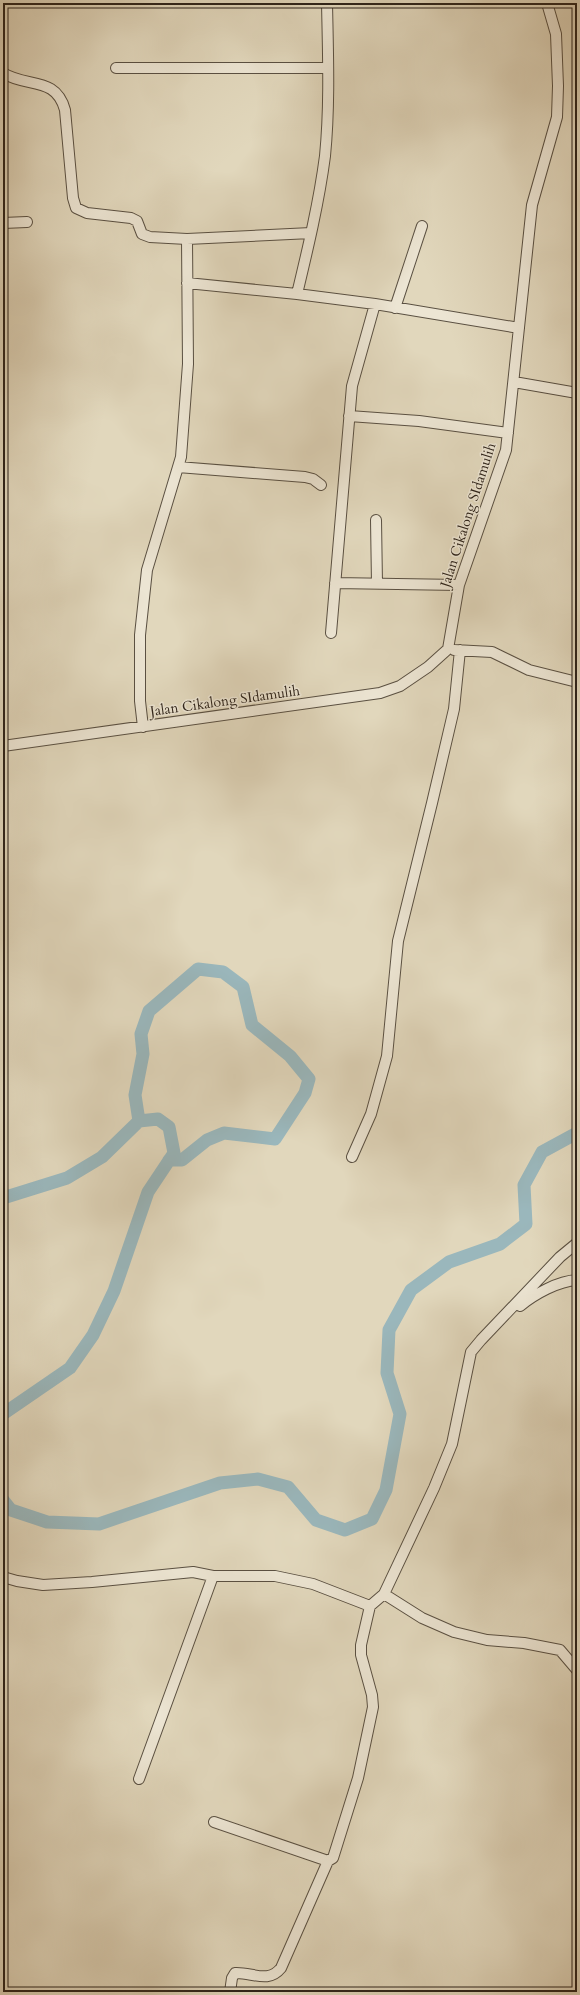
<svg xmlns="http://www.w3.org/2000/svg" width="580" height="1995" font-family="Cardo,serif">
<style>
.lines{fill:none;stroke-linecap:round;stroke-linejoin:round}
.river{stroke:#9ab7bc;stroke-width:13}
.minor-casing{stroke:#5a5042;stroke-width:12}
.minor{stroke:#ece5d3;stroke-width:10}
.labels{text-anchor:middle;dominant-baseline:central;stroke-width:3;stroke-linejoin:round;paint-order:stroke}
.street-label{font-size:14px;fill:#2d231a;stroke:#ece5d3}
</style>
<rect width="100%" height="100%" fill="#e1d7bc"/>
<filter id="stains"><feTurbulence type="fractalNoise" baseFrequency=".005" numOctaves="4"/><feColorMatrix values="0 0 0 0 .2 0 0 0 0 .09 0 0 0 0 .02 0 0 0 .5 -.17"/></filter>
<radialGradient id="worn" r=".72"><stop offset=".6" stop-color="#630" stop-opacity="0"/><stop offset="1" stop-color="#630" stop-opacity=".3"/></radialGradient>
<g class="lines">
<path class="river" d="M139 1121 135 1095 143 1054 141 1034 149 1011 198 969 223 972 243 987 252 1025 290 1056 309 1079 305 1093 275 1139 224 1133 207 1140 182 1160H169
M3 1198 67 1178 102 1157 139 1121 158 1119 169 1127 174 1153 148 1192 114 1291 93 1335 70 1368 3 1414
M3 1500 11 1510 47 1522 99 1524 220 1483 258 1479 288 1487 316 1520 345 1530 372 1519 386 1490 400 1414 387 1373 389 1330 411 1290 449 1262 500 1244 526 1224 524 1185 542 1152 577 1133"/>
<defs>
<path id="minor" d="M116 68H328
M3 73C27 88 56 76 65 110L73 198 76 208 87 213 131 218 137 221 142 234 150 237 187 239 188 364 181 457 147 570 140 635V701L143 727
M3 223 27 222
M187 239 311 233
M187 283 297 294 375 304 519 328
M297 294C308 248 319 202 325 156 330 105 328 54 327 3
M395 308 422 226
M514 382 577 393
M349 416 419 421 508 433
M178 467 305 477 313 479 321 485
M376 520 377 584
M335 583 459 585
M331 633 352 386 375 304
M454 650 492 652 529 670 577 682
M3 746 380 693 400 686 428 667 448 649 459 585 506 450 532 205 557 117 558 86 556 34 547 3
M352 1157 371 1114 387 1056 398 941 432 803 454 709 460 650
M520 1306C535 1294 558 1281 577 1280
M3 1577 17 1581 43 1585 92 1582 193 1572 213 1576H275L313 1584 370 1606 384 1594 434 1488 452 1444 471 1352 481 1340 560 1257 577 1243
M384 1594 422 1618 454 1632 487 1640 524 1643 560 1650 577 1670
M139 1779 213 1576
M214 1822 328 1861
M230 1992 232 1978 235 1973C252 1972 268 1984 281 1968L328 1861 333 1858 358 1778 373 1707 372 1695 361 1655V1645L370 1606"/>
</defs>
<use href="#minor" class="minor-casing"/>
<use href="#minor" class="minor"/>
</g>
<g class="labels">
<g class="street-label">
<text transform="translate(468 515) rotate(-72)">Jalan Cikalong SIdamulih</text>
<text transform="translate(225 701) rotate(-8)">Jalan Cikalong SIdamulih</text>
</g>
</g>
<rect width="580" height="1995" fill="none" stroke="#e1d7bc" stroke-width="16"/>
<rect x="4" y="4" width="572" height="1987" fill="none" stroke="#2d231a" stroke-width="2"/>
<rect x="8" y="8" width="564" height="1979" fill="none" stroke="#2d231a"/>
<rect width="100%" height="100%" filter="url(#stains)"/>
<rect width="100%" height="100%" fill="url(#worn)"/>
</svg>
